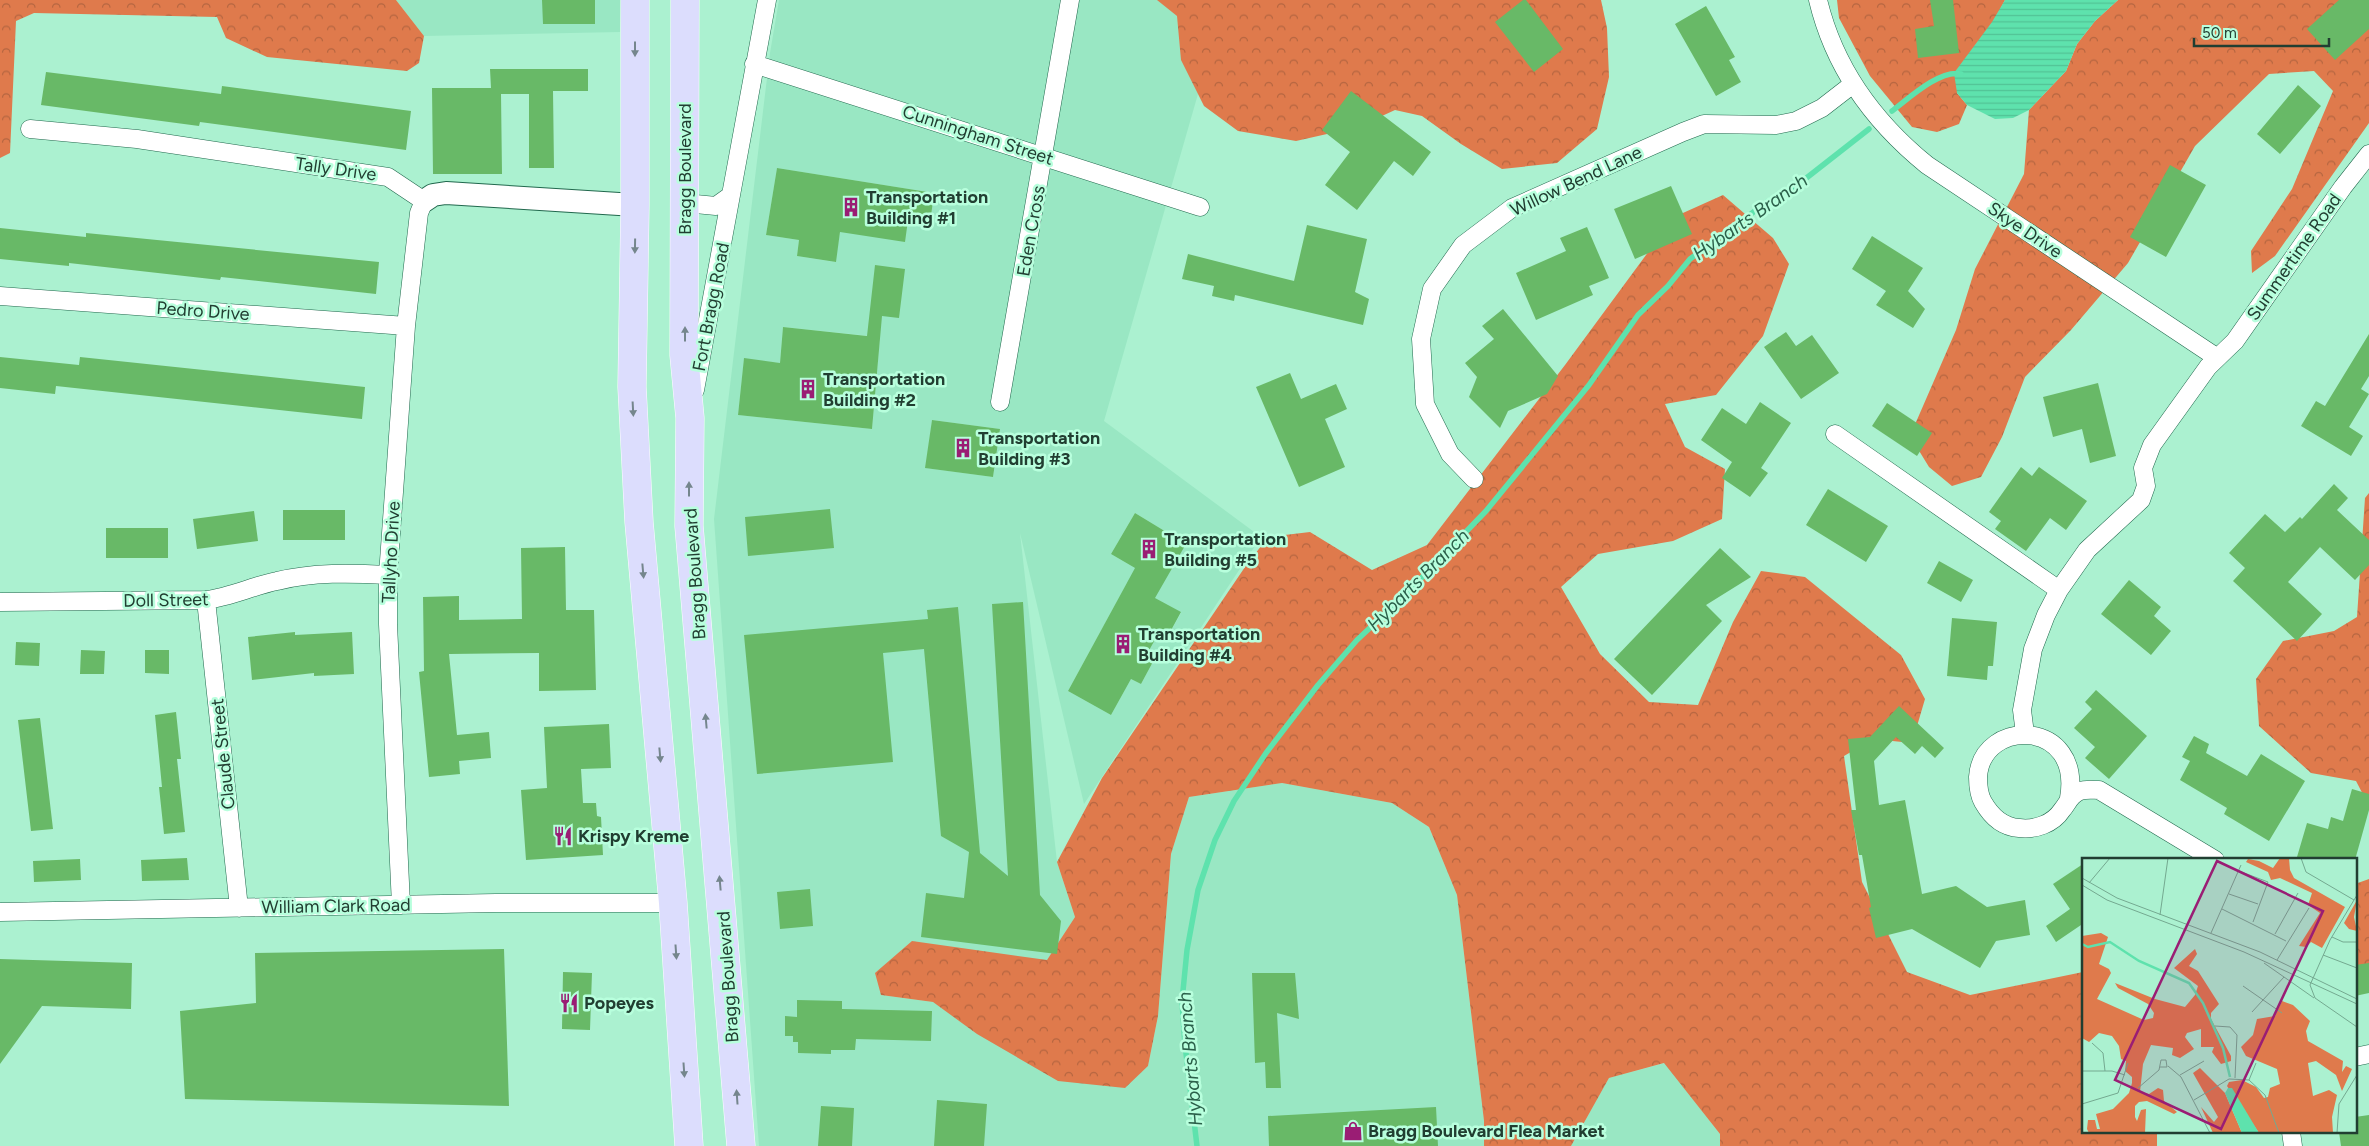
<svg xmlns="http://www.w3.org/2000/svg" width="2369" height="1146" font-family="Figtree,sans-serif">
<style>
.built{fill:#99e7c3;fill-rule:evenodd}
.forest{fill:url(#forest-crowns)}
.water{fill:url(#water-rules)}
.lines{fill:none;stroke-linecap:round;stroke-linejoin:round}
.stream{stroke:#5ee2ad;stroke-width:5.5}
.building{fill:#68b967}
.minor-casing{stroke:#21684d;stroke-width:19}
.tertiary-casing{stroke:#21684d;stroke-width:24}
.primary-casing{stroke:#fff;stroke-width:29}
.minor{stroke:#fff;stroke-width:18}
.tertiary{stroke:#fff;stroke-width:22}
.primary{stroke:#dcddfd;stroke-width:28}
.oneway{fill:#75868d}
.labels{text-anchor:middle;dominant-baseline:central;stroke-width:5;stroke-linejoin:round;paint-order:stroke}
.street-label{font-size:18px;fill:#213e31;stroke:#b8ffdd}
.poi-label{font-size:18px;font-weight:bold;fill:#213e31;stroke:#b8ffdd;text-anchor:start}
.water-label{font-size:19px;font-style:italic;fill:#2b604a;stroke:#b8ffdd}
.inset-river{fill:none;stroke:#5ee2ad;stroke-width:2.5}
.inset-road{fill:none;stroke:#74a990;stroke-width:1}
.view{fill:#9a1d74;fill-opacity:0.15;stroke:#9a1d74;stroke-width:2.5}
.inset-edge{fill:none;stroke:#213e31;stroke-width:2.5}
</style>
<defs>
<pattern id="forest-crowns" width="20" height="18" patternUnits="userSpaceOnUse" patternTransform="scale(1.25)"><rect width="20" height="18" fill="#df7a4c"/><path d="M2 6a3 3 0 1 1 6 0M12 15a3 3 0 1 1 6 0" fill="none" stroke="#b46540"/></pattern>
<pattern id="water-rules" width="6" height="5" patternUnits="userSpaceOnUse" patternTransform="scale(1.25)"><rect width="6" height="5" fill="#5ee2ad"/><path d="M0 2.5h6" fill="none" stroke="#51c395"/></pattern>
</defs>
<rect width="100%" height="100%" fill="#abf1d0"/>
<path class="built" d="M396 0H621L620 32 424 36Z
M779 0H1225L1104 421 1261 537 1084 804 1020 533 1057 862 1075 917 1047 960 881 995 933 1002 1124 1088 1148 1066 1158 1016 1171 854 1189 797 1282 783 1392 803 1429 827 1457 895 1484 1121V1146H759L714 519 770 53ZM777 168 934 193 930 224 908 220 840 232 835 262 797 256 799 240 766 235ZM783 327 880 337 872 429 738 415 744 359 780 363ZM932 420 1000 429 993 477 926 468ZM1135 513 1186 544 1162 584 1111 554ZM1127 583 1181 613 1169 634 1161 629 1147 654 1155 658 1141 684 1131 679 1111 715 1068 691Z
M1665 1063 1720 1134V1146H1571L1609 1078Z"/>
<path class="forest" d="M0 0H396L424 36 419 63 407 71 267 57 226 38 217 17 34 13 16 21 10 153 0 158Z
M1157 0H1601L1607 28 1609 77 1597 129 1557 163 1502 169 1461 144 1422 116 1395 110 1358 127 1296 141 1238 131 1204 106 1181 60 1177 16Z
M1837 0H2005L1957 93 1967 105 1959 124 1937 132 1912 127 1870 76 1839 18Z
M2118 0H2369V123L2275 256 2252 273 2251 251 2292 189 2333 91 2314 71 2269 74 2195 146 2128 263 2071 330 2025 377 2002 437 1981 477 1952 486 1929 467 1910 436 1956 330 1975 269 2024 174 2029 110 2066 71 2077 44 2095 21Z
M1723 195 1773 238 1789 264 1763 336 1716 395 1665 404 1685 447 1725 469 1722 519 1673 541 1598 554 1561 587 1600 654 1649 702 1698 705 1733 622 1761 571 1805 577 1901 655 1925 699 1912 743 1873 739 1844 756 1862 882 1907 972 1970 995 2083 972V1132H2157V1146H1720V1134L1664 1063 1609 1078 1571 1146H1484V1121L1457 895 1429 827 1392 803 1282 783 1189 797 1171 854 1158 1016 1148 1066 1125 1088 1058 1081 977 1034 933 1002 881 995 875 973 912 941 1047 960 1075 917 1057 862 1102 778 1245 567 1268 537 1310 532 1372 570 1427 545 1565 365 1674 217Z
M2369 493V806L2356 781 2311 773 2259 726 2256 679 2283 641 2334 631 2357 617 2365 498Z
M2369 879V973L2355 974V884Z"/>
<path class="water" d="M2005 0H2118L2095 21 2077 44 2066 71 2029 110 2013 118 1995 119 1967 105 1957 93 1954 73 1992 22Z"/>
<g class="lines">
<path class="stream" d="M1892 111C1908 99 1940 69 1961 74
M1197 1146 1185 1045 1182 1001 1187 950 1198 890 1215 840 1234 801 1266 753 1318 685 1357 640 1405 595 1486 511 1589 385 1638 315 1668 286 1690 259 1767 202 1800 183 1869 129"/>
</g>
<path class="building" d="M542 0H595V24H543Z
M1523 0H1526L1563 49 1534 72 1495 22Z
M1930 0H1953L1959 53 1918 58 1915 29 1934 26Z
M2339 0H2369V29L2335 60 2307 29Z
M1706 6 1735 57 1729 60 1741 82 1716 96 1675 24Z
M490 69H588V91H553L554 168H529V94H501L502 174H433L432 88H491Z
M46 72 221 94 222 86 411 111 406 150 200 122 199 126 41 105Z
M2298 85 2321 106 2280 154 2257 134Z
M1351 91 1431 152 1413 176 1394 161 1357 210 1325 185 1350 152 1322 130Z
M2170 165 2206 185 2166 257 2130 237Z
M777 168 934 193 930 224 908 220 905 242 840 232 836 262 797 256 799 240 766 235Z
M1671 186 1692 234 1635 259 1614 209Z
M1307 225 1367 239 1355 292 1369 299 1363 325 1235 295 1234 301 1212 296 1214 286 1182 279 1188 254 1294 281Z
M1587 227 1609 278 1589 286 1593 295 1536 320 1516 273 1566 251 1560 238Z
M0 228 86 237V233L379 262 376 294 221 277 220 280 69 263V266L0 259Z
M1872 236 1923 268 1908 291 1925 309 1913 328 1876 305 1886 291 1852 269Z
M875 265 905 269 899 318 882 316 872 429 738 415 744 358 780 363 783 327 867 336Z
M1503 309 1558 376 1547 394 1508 411 1500 428 1469 397 1477 377 1465 363 1494 339 1482 326Z
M1786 332 1796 346 1812 335 1839 373 1801 399 1764 347Z
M2369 334V376L2361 389 2369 394 2349 427 2363 436 2351 456 2301 426 2316 401 2325 406Z
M0 357 79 365 80 357 365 387 362 419 56 386 55 394 0 388Z
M1290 373 1301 399 1336 384 1347 409 1325 419 1345 467 1299 487 1256 387Z
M2098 383 2116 456 2090 463 2082 429 2053 437 2043 397Z
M1760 402 1791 423 1761 468 1768 473 1750 497 1722 478 1732 462 1701 440 1722 408 1746 424Z
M1887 403 1932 433 1917 456 1872 426Z
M932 420 1000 429 993 477 925 468Z
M2021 467 2032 476 2039 467 2087 501 2066 530 2050 518 2026 551 1995 529 2001 521 1989 512Z
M2334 484 2348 498 2337 510 2369 540V565L2355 580 2320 547 2288 582 2322 614 2297 641 2233 581 2245 568 2229 553 2265 514 2285 532 2300 517 2302 519Z
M1828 489 1888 526 1866 562 1806 525Z
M830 509 834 548 748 556 745 517Z
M283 510H345V540H283Z
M254 511 258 541 197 549 193 519Z
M1135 513 1186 544 1155 598 1181 612 1169 634 1161 629 1147 654 1155 658 1141 684 1131 679 1111 715 1068 691 1135 568 1111 554Z
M106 528H168V558H106Z
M565 547 566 610H594L596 690 539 691V653L449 654 457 735 489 732 491 758 459 761 460 774 429 777 419 672 424 671 423 597 459 596V620L522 619 521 548Z
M1720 548 1751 577 1706 605 1722 621 1652 695 1614 659Z
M1939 561 1973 580 1961 602 1927 583Z
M2129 580 2161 607 2154 616 2171 631 2151 655 2101 614Z
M1023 602 1040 895 1061 921 1057 954 921 937 926 893 964 898 969 852 941 836 924 649 883 653 893 762 757 774 744 635 928 619 927 610 958 607 980 853 1008 876 992 604Z
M1952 618 1997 622 1993 666H1988L1987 680 1947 676Z
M295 632V635L352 632 354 674 314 676V673L252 680 248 637Z
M16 642 40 643 39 666 15 665Z
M81 650 105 651 104 674H80Z
M145 650H169V674L145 673Z
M2096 690 2147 736 2109 779 2085 758 2095 747 2074 728 2092 709 2085 702Z
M1899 706 1944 748 1935 758 1922 746 1915 754 1896 737 1874 761 1879 805 1905 800 1922 894 1956 886 1987 907 2025 900 2030 935 1996 941 1980 968 1912 929 1876 938 1869 908 1871 907 1862 855H1859L1851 810H1856L1848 739 1870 737Z
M176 712 181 759H177L185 832 164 834 159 787H162L155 715Z
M40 718 53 829 31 831 18 720Z
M609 724 611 768 581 769 583 803H596L597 816 601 817 603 855 526 860 521 790 547 788 544 727Z
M2194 736 2209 744 2206 753 2247 776 2261 754 2305 781 2269 841 2224 814 2227 808 2180 780 2190 761 2182 757Z
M2352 789 2369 794V810L2355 860H2307L2297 857 2307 823 2328 829 2331 817 2343 821Z
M187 858 189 880 142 881 141 860Z
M80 859 81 880 34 882 33 861Z
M2083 864V927L2081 925 2056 942 2046 926 2070 909 2053 884Z
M810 889 813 926 780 929 777 892Z
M504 949 509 1106 185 1099 180 1011 256 1003 255 953Z
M0 959 132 963 131 1009 42 1006 0 1064Z
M2369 963V993L2355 996V965Z
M563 972 592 973 590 1030 562 1029Z
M1252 973H1295L1299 1019 1277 1013 1281 1088H1266L1265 1062 1255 1063Z
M797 1000 842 1001V1009L932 1011 931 1041 856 1039 855 1050H831V1054L798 1053V1042H793V1036H785V1016L797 1017Z
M937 1100 987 1104 984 1146H934Z
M821 1106 854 1108 852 1146H818Z
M1436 1107 1438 1146H1269L1268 1116Z
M2369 1115V1146H2341L2339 1132H2355V1117Z"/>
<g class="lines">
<defs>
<path id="minor" d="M1818 0C1834 67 1874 122 1927 165L2216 357
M754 64 1200 207
M30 129 137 139 388 177 424 201 419 213 406 326 388 575V624L401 905
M685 203 716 206 730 196
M0 296 406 326
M695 390C720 260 742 130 767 0
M1000 402 1070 0
M1835 434 2059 590
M1474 479 1450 454 1425 404 1421 339 1432 289 1463 245 1512 208 1683 132 1704 124 1776 125 1796 121 1822 108 1853 84
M206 600 239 908
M0 602 206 600C230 597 253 586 277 581 313 572 351 573 388 575
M2025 734 2022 710 2033 649 2046 615 2059 590 2087 550 2141 500 2146 486 2143 468 2152 445 2208 367 2235 341 2343 187 2369 154
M2069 798C2083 719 1982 717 1978 777 1978 786 1979 795 1983 802 1991 816 2003 827 2019 828 2035 830 2053 824 2062 810 2068 803 2070 795 2080 791 2086 789 2093 790 2099 790L2215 860
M0 912 496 903H673
M2355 1057 2369 1054
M2291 1132 2293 1146"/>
<path id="tertiary" d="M424 201 433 195 446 193 635 205"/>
<path id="primary" d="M635 0V205L632 387 639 522 673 903 689 1146
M685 0 684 355 690 418 689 526 741 1146"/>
</defs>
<use href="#minor" class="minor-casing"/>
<use href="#tertiary" class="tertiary-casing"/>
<use href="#primary" class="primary-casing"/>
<use href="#minor" class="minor"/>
<use href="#tertiary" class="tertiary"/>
<use href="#primary" class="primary"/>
</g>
<defs><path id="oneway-solid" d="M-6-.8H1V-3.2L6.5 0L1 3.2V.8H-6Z" transform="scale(1.25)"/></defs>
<g class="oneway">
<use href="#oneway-solid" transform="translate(635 49) rotate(90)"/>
<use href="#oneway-solid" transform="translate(635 246) rotate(91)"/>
<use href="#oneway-solid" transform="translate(685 334) rotate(-90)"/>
<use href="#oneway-solid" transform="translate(633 409) rotate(87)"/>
<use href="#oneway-solid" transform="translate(689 489) rotate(-90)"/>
<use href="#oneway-solid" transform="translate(643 571) rotate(85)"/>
<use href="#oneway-solid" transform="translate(706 721) rotate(-95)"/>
<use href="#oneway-solid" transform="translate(660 755) rotate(85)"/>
<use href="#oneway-solid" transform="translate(720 883) rotate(-95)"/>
<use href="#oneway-solid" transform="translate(676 952) rotate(86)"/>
<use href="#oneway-solid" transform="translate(684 1070) rotate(86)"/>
<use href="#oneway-solid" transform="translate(737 1097) rotate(-94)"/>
</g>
<defs>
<symbol id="building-bare" viewBox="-9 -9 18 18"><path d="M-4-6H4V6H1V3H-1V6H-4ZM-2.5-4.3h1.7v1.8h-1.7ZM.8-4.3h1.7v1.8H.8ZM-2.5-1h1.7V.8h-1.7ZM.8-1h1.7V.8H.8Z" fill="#9a1d74" stroke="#b8ffdd" stroke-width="2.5" paint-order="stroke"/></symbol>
<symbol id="restaurant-bare" viewBox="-9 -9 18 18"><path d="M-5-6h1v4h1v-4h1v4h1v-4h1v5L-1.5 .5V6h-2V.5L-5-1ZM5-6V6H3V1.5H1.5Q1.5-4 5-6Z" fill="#9a1d74" stroke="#b8ffdd" stroke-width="2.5" paint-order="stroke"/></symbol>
<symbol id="shop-bare" viewBox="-9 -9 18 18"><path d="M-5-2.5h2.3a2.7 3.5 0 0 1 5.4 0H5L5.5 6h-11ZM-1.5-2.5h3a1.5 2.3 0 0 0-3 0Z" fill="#9a1d74" stroke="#b8ffdd" stroke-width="2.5" paint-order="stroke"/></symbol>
</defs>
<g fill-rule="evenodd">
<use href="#building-bare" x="837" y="193" width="28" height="28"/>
<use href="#building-bare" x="794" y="375" width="28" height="28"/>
<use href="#building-bare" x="949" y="434" width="28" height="28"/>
<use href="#building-bare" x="1135" y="535" width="28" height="28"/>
<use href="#building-bare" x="1109" y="630" width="28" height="28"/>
<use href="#restaurant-bare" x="549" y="822" width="28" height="28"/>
<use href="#restaurant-bare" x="555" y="989" width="28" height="28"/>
<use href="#shop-bare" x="1339" y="1117" width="28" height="28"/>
</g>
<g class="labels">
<g class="street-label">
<text transform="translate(978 135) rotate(18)">Cunningham Street</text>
<text transform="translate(336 169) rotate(8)">Tally Drive</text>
<text transform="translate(685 169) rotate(-90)">Bragg Boulevard</text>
<text transform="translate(1576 181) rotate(-25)">Willow Bend Lane</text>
<text transform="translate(2025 230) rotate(34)">Skye Drive</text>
<text transform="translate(1031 231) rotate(-80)">Eden Cross</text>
<text transform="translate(2294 257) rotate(-55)">Summertime Road</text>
<text transform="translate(711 307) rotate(-79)">Fort Bragg Road</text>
<text transform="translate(203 311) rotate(4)">Pedro Drive</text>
<text transform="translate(391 552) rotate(-87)">Tallyho Drive</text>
<text transform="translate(695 574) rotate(-94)">Bragg Boulevard</text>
<text transform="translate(166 600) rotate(-1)">Doll Street</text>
<text transform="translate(223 754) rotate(-96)">Claude Street</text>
<text transform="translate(336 906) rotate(-1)">William Clark Road</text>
<text transform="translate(728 977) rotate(-94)">Bragg Boulevard</text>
</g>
<g class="poi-label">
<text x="866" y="197">Transportation<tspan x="866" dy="21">Building #1</tspan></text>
<text x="823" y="379">Transportation<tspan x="823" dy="21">Building #2</tspan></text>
<text x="978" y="438">Transportation<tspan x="978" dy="21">Building #3</tspan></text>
<text x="1164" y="539">Transportation<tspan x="1164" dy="21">Building #5</tspan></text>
<text x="1138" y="634">Transportation<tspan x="1138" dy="21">Building #4</tspan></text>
<text x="578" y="836">Krispy Kreme</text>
<text x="584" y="1003">Popeyes</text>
<text x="1368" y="1131">Bragg Boulevard Flea Market</text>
</g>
<g class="water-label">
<text transform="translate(1750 217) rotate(-35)">Hybarts Branch</text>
<text transform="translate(1418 580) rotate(-45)">Hybarts Branch</text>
<text transform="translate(1190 1059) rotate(-95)">Hybarts Branch</text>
</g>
</g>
<g transform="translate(2082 858)">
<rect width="275" height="275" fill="#abf1d0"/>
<path d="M198 0H207L208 12 212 20 263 49 240 90 229 84 224 89 217 88 238 55 226 47 230 35 198 20 189 22 186 14 164 4 166 1 177 3 191 10ZM275 42 272 59 275 73 267 71 262 65ZM19 75 26 79 17 106 27 111 29 115 15 141 62 162 71 160 72 155 66 146 36 130 33 125 73 141 103 149 113 137 116 128 92 110 113 91 115 96 107 108 116 113 137 146 129 155V161L149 198V203L139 206 130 194 132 189H119V171L105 175 103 179 112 191 98 200 90 197 91 190 69 187 61 206 58 234 67 236 76 230 81 232 82 243 95 254 92 256 65 243 57 244 53 248V259L55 263 59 252 64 251 63 275H7L5 271 6 262H13L15 271H18L14 256 31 251 47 235 50 225V219L43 213 44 203 39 201 37 188 30 178 17 175 7 184 0 180V78ZM200 143 211 147 228 163 224 173 226 183 261 203 260 214 264 208 270 211 260 233 254 217 234 203 226 205 231 238 247 232 255 237 250 259 251 275H177L145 228 147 224 160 222 174 229 182 240 186 239 188 230 198 226 195 211 164 198 159 189 171 177 175 161 193 158ZM118 210 143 235 160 275H131L119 249 132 264 136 259 111 215Z" fill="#df7a4c"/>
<path d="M146 230H150L177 275H160L143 235Z" fill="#5ee2ad"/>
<path class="inset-river" d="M0 86 6 89 28 84 57 103 107 125 121 145 141 190 148 219"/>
<path class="inset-road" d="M219 0 224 14 272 42M157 13 186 24 171 64M0 20 35 40 178 94 275 141M7 25 28 0M0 27 25 42 162 94 275 146M147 36 176 46M275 37 248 82 228 127 233 140 275 169M140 51 204 83M78 57 86 0M129 75 159 7M193 76 216 35M250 79 261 84H275M241 97 275 110M195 102 227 50M182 105 232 140M161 128 200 155M170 154 202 119M133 168 148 169 155 177 153 220M10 185 21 195 23 213M86 208 99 219 128 275M0 213H30L43 217M98 217 122 203M167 222 174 205M56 230 77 212 79 202H84L85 209H78M112 242 147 221 167 222 183 237 197 275M0 246 36 235 46 205M255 275 257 246 275 217"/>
<path class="view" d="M135 3 241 53 139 271 33 222Z"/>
<rect width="275" height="275" class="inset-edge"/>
</g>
<path d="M2194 38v8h135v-8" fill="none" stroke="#213e31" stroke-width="2.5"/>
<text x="2202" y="38" font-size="15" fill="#213e31" stroke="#b8ffdd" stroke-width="4" paint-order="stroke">50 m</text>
</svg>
